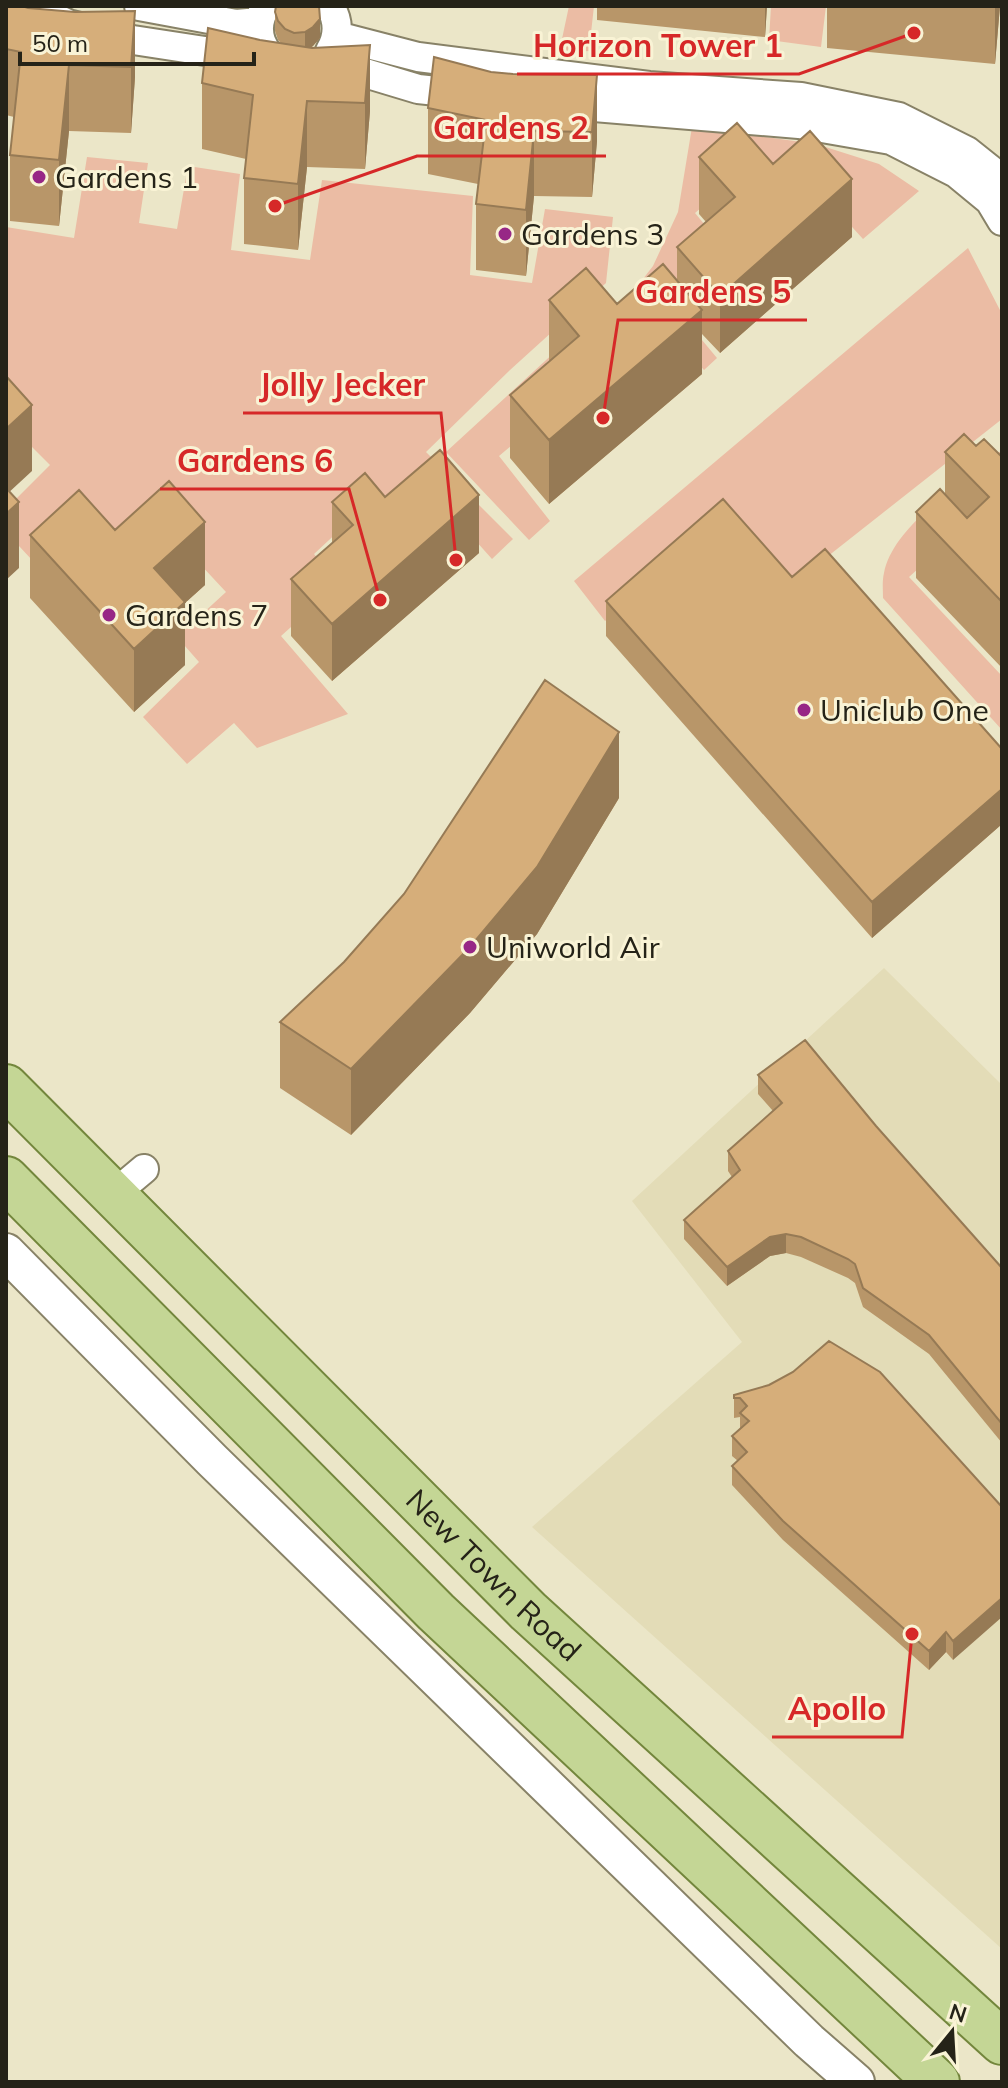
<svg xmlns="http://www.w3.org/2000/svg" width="1008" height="2088" font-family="Mulish,sans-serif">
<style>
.built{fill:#e3dcb7}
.green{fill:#ebbca4}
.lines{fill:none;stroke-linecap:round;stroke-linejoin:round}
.minor-casing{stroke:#888267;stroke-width:32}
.tertiary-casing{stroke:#888267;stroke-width:40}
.primary-casing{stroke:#73863c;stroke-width:48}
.minor{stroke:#fff;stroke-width:28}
.tertiary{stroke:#fff;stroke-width:36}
.primary{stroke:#c4d695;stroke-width:44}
.wall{fill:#b89669}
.shaded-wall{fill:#967a55}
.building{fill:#d6ae7a;stroke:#967a55;stroke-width:2}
.poi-dot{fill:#972786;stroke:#f9f3d5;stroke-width:3}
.labels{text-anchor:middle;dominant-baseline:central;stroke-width:6;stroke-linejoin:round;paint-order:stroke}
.poi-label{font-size:30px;fill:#252318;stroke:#f9f3d5;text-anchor:start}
.street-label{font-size:30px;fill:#252318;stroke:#f9f3d5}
.leader{fill:none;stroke:#d62828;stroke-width:3}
.callout-dot{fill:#d62828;stroke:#f9f3d5;stroke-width:3}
.callout-label{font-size:32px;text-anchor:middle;font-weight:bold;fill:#d62828;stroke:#f9f3d5;stroke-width:6;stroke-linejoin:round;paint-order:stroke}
</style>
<rect width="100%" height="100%" fill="#ebe6c8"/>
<path class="built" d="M884 968 1002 1085V1949L532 1527 742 1342 632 1201Z"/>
<path class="green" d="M569 6H594L589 51 559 53Z
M771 6H826L821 47 769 40Z
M692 127 816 144 879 164 919 191 863 239 812 183 738 176 695 213 729 254 672 304 717 358 704 370 662 324 586 329 546 363 570 396 499 456 550 521 529 540 446 452 582 327 619 310 653 266 678 212Z
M87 157 148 163 139 223 177 229 188 166 240 174 231 250 310 260 322 180 473 196 470 275 532 283 545 209 613 217 606 283 510 370 426 452 513 539 492 559 441 502 357 514 314 554 339 584 281 636 348 714 257 748 234 723 187 764 143 717 199 662 177 637 226 592 171 533 45 574 6 532V509L50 465 6 421V227L74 238Z
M968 248 1002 314V419L785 590 724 517 605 621 574 581Z
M1002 450V515L940 549 909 577 1002 676V730L883 598C883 590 882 581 884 573 893 525 966 480 1002 450Z"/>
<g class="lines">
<defs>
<path id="minor" d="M31 6 68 24 133 40 244 57
M139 6 236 24 259 22
M266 6C251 30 261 56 287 67
M330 6C339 21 339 36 330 51
M337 36 418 57 649 86 801 97 899 117 967 151 1002 179
M335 64 418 89 465 94
M558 104 799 124 891 140 956 173 990 201 1002 221
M113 1195 144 1169"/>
<path id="tertiary" d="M6 1252 212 1460 809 2041 856 2082"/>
<g id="primary">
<path id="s1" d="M6 1087 528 1611 1002 2042"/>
<path d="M6 1179 436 1612 937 2082"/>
</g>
</defs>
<use href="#minor" class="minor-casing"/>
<use href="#tertiary" class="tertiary-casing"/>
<use href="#primary" class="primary-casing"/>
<use href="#minor" class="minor"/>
<use href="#tertiary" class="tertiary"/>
<use href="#primary" class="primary"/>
</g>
<path class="wall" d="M6 6 75 12 135 11V77L131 133 69 131 59 226 10 221V155L14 117 6 115Z
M597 6H767L765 37 597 20Z
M827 6H1000L995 64 827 48Z
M275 12 320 38 311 48 370 45V111L365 169 307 167 298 250 244 244V178L246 159 202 149V83L260 40 281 43 278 40 275 31Z
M491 72 513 74 597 75V141L592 197 534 196 526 276 476 270V204L478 184 428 174V108Z
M699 157 773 164 852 237 720 353 702 334V374L549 504 510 458V395L549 362V300L617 304 677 281V247L706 222 699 214Z
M976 446 1002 457V668L916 578V512L945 495V452Z
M385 497 479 553 332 681 291 636V579L332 544V502Z
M115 530 205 585 185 603V665L134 712 30 598V535Z
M792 577 1002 749V824L872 938 606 636V601Z
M619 798 537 934 470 1013 351 1135 280 1088V1022L344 962 404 894Z
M758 1075 876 1126 1002 1268V1443L929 1354 863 1307 855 1283 848 1278 801 1257 786 1253 770 1256 727 1286 684 1239V1220L732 1177 728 1171V1151L773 1111 758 1094Z
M734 1395 1002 1507 953 1660 946 1652 929 1670 783 1540 732 1485V1466L738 1461 732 1456V1436L740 1429V1417L734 1418Z"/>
<path class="shaded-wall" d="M765 6H767L765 37Z
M995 6H1000L995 64Z
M135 11V77L131 133V67Z
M320 19V38L313 46 305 51V32Z
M370 45V111L365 169V103Z
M69 65V131L59 226V160Z
M597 75V141L592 197V132Z
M307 101V167L298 250V184Z
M534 131V196L526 276V210Z
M852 179V237L720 353V296Z
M702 310V374L549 504V440Z
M32 405V471L6 495V429Z
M479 495V553L332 681V624Z
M19 502V568L6 580V514Z
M205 522V585L185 603V665L134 712V649L154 568Z
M619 732V798L537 934 470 1013 351 1135V1069Z
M1002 789V824L872 938V902Z
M786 1234V1253L770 1256 727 1286V1267L770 1237Z
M1002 1598V1617L953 1660V1641Z
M946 1632V1652L929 1670V1651Z"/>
<path class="building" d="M6 6H22L28 8 75 12 135 11 131 67 69 65 59 160 10 155 21 52 6 49Z
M276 6H319L320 19 313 27 305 32 294 33 285 29 278 21 275 12Z
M208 28 260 40 312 48 370 45 365 103 307 101 298 184 244 178 253 95 202 83Z
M434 57 491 72 513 74 597 75 592 132 534 131 526 210 476 204 486 120 428 108Z
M737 123 773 164 810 131 852 179 720 296 677 247 735 197 699 157Z
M663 264 702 310 549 440 510 395 579 336 549 300 586 268 617 304Z
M6 376 32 405 6 429Z
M964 434 976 446 984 439 1002 457V602L916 512 940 489 967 518 989 497 945 452Z
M440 450 479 495 332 624 291 579 353 525 332 502 365 473 385 497Z
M169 481 205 522 154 568 185 602 134 649 30 535 79 490 115 530Z
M6 488 19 502 6 514Z
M723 499 792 577 825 549 1002 749V789L872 902 606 601Z
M545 680 619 732 537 867 470 947 351 1069 280 1022 344 962 404 894Z
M805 1040 876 1126 1002 1268V1424L929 1335 863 1288 855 1264 848 1259 801 1237 786 1234 770 1237 727 1267 684 1220 740 1170 728 1151 782 1103 758 1075Z
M829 1341 880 1372 1002 1507V1598L953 1641 946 1632 929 1651 783 1521 732 1466 747 1452 732 1436 749 1421 740 1413 747 1406 740 1398H734V1395L769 1385 793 1372Z"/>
<g class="poi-dot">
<circle cx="39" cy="177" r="8"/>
<circle cx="505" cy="234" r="8"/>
<circle cx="109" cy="615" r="8"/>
<circle cx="804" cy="710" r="8"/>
<circle cx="470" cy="947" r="8"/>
</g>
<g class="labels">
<g class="poi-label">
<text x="55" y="177">Gardens 1</text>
<text x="521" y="234">Gardens 3</text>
<text x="125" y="615">Gardens 7</text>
<text x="820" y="710">Uniclub One</text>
<text x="486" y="947">Uniworld Air</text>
</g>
<g class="street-label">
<text stroke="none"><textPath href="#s1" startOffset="690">New Town Road</textPath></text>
</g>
</g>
<path class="leader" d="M914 33L799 74H517M275 206L417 156H606M603 418L618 320H807M456 560L441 413H243M380 600L349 489H160M912 1634L902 1737H772"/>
<g class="callout-dot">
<circle cx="914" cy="33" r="8"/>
<circle cx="275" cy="206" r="8"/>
<circle cx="603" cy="418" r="8"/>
<circle cx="456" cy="560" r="8"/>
<circle cx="380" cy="600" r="8"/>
<circle cx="912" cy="1634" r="8"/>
</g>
<g class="callout-label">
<text x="658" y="57">Horizon Tower 1</text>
<text x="511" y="139">Gardens 2</text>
<text x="713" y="303">Gardens 5</text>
<text x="342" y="396">Jolly Jecker</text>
<text x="255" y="472">Gardens 6</text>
<text x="837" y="1720">Apollo</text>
</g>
<rect width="1008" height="2088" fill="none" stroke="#252318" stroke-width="16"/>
<g transform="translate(952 2032) rotate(18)" stroke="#f9f3d5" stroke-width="6" paint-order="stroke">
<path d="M0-6L14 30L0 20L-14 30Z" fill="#252318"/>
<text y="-12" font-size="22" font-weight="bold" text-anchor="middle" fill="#252318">N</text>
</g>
<path d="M20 52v12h234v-12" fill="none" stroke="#252318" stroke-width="4"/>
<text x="32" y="52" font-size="24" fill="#252318" stroke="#f9f3d5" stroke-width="6" paint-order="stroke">50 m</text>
</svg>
